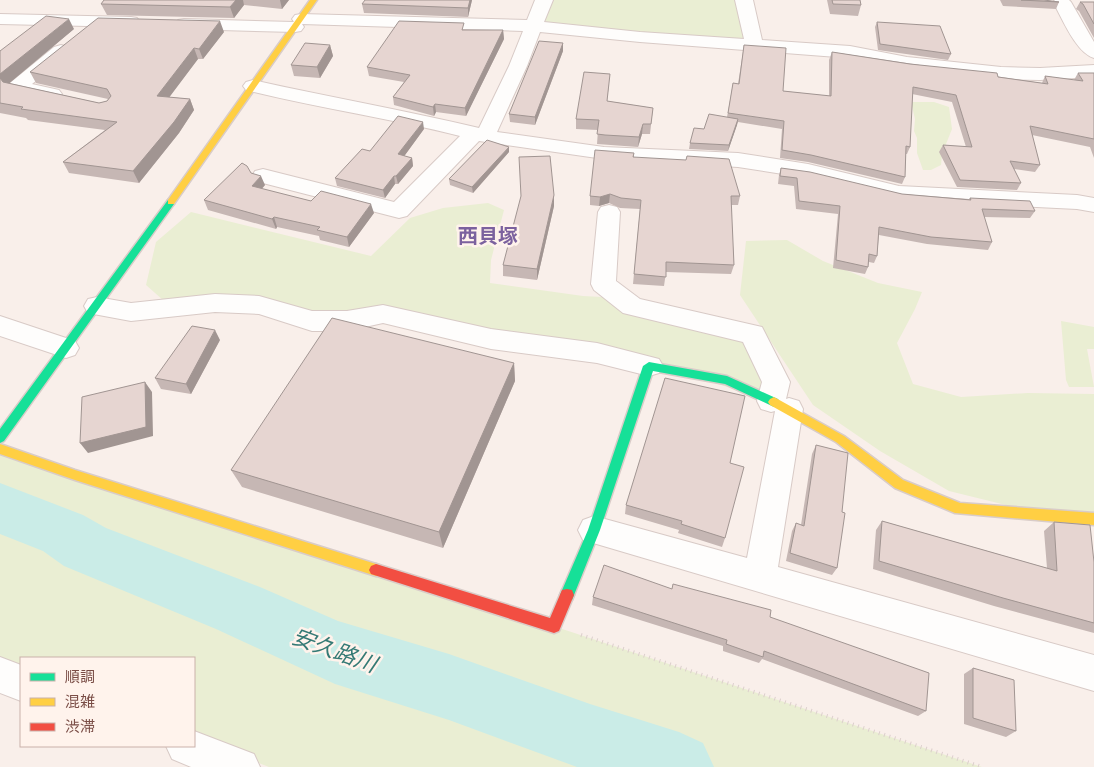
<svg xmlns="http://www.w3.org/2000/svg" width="1094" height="767" font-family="'Exo 2','Noto Sans JP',sans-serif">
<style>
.green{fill:#eaeed3}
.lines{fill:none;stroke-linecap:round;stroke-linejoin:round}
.river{fill:#caece7;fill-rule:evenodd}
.street-casing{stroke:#d8cac6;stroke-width:2}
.fast-casing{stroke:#d9ccc8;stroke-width:3}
.slow-casing{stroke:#d9ccc8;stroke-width:3}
.jam-casing{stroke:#d9ccc8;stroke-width:3}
.path{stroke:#dccfcc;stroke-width:4;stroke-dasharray:1 4.5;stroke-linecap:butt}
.street{fill:#fefdfc;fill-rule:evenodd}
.fast{fill:#16e098;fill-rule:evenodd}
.slow{fill:#ffcf43;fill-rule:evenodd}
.jam{fill:#f24e42;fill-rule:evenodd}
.wall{fill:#c6b7b4}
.shaded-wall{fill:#a19592}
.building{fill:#e6d5d1;stroke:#a19592}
.labels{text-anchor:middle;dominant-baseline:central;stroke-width:5;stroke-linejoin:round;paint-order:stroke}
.quarter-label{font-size:20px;font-weight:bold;fill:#7b619e;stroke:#fff3ec}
.near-water-label{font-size:22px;font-style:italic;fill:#357a75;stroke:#fff3ec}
</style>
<rect width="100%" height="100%" fill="#f9efea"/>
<path class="green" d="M549 0H745L746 44 536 24Z
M911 102H934L949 107 952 129 942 154 941 165 931 170H923L917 153V138L914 131 915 119Z
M488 203 504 210 491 260 490 283 583 296 621 298 759 345 771 401 680 372 571 360 383 314 312 321 259 305 172 308 146 285 156 242 191 212 371 256 410 218 443 208Z
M787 240 823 261 878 283 922 292 915 309 897 343 913 384 961 397 1028 393 1094 394V515L1050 516 949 491 880 451 813 405 740 295 746 241Z
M1061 321 1094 327V349H1087L1094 387H1069L1066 380Z
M0 450 547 624 982 767H269L194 738V658H21V672L0 664Z"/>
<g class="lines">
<path class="river" d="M0 483 83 515 106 528 260 587 338 621 449 654 590 704 679 732 703 743 714 767H577L449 720 335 684 216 629 64 566 43 551 0 534Z"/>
<defs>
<path id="street" d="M535 0H553L544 22 640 32 744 39 735 0H753L762 40 850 46 907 57 1001 67 1040 68 1094 65V77L1040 80 1001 79 907 69 850 58 640 42 540 32 527 66 497 132 604 147 738 153 808 164 899 186 1077 195 1094 198V212L1077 209 899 200 808 178 738 167 604 159 479 141 407 216 399 218 255 181 252 176 255 171 263 169 394 202 460 136C390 118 317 108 246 90L243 86 246 82 253 80C328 97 404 110 479 128L509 66 523 31 302 24 304 27 301 31 295 32 184 29 178 28 175 24 178 20 184 19 294 22 292 19 295 15 301 14 527 20Z
M1055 0H1069L1071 2 1094 42V58C1076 53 1062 18 1053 2Z
M0 14 131 17 137 18 140 22 137 26 131 27 0 24Z
M61 45 68 47 70 51 68 55 32 84 59 90 62 94 59 98 52 100 10 91 7 87 10 83 54 47Z
M609 205 617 207 620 212 616 281 640 299 762 327 790 382 786 399 789 398 799 401 803 409 778 567 1094 655V691L583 540 578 530 583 520 594 516 747 558 775 411 771 412 761 409 757 401 762 382 743 342 623 313 594 290 591 284 598 212 601 207Z
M215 294 259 296 312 311H347L383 305 491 329 597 343 659 359 663 366 659 373 649 376 597 363 491 349 383 323 347 331H312L259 314 215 312 131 321 88 313 84 306 88 299 97 297 131 303Z
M0 316 75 341 79 348 75 355 66 358 0 336Z
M0 657 21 665V701L0 693Z
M194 731 254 754 260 767H191L172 759 166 746H194Z"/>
<path id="fast" d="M171 199 174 200V204L4 441 0 443V429L168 200Z
M649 362 727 376 778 399 780 402 778 405 774 407 725 384 653 371 600 530 572 600 567 601 562 600 560 595 588 530 643 366Z"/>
<path id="slow" d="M310 0H317L174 204H168V200Z
M774 397 844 436 903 480 960 503 1094 513V525L955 513 895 488 836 442 770 405 768 402 770 399Z
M0 444 75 470 376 564 381 566 383 570 381 574 376 576 75 480 0 454Z"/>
<path id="jam" d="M376 564 550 618 562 590 567 589 572 590 574 595 559 631 554 633 371 574 369 570 371 566Z"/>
</defs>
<use href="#street" class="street-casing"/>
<use href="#fast" class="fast-casing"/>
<use href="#slow" class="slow-casing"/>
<use href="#jam" class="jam-casing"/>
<path class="path" d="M581 635 982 767"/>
<use href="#street" class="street"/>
<use href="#fast" class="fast"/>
<use href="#slow" class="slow"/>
<use href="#jam" class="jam"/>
</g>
<path class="wall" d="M104 0H289L282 9 244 5 234 18 107 15 101 4Z
M472 0 468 17 364 13 362 4Z
M827 0H860L861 5 858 16 830 14Z
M1000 0H1044L1059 2 1056 9 1003 6Z
M1080 2H1094V38L1079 11 1076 9Z
M877 22 951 54 948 60 878 50 875 27Z
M74 29 9 83 99 103 107 101 108 99 36 83 30 72 224 32 203 59H198L169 97 190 99 194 110 179 133 139 183 69 173 63 162 105 130 28 120 26 118 0 113V51Z
M465 30H503L504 39 466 116 436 112 434 116 394 105 393 97 404 82 369 76 367 67Z
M563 43V51L535 125 510 122 509 114Z
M330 45 333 56 320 78 294 76 291 65Z
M744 45 783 91 829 96V60L832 52 1042 83 1045 76 1074 80 1078 73H1094V158L1090 147 1032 135 1040 165 1035 172 1014 169 1021 183 1017 190 957 187 939 152 943 145 966 147 952 102 912 94 910 147 907 154H906L905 177 902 184 808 162 780 158 782 129 738 122 728 151 689 149 690 143 704 129 727 117 733 83 738 84Z
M609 84 607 101 653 108 650 134H642L638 147 597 144 598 130 576 129V119Z
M424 129 404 156 412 158 413 166 398 184H395L385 198 337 186 335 178 370 151Z
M509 152 473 193 450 185 449 179Z
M634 153V157L740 196 738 205H731L734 265 731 274 666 272 664 286 633 284 640 209 620 208 609 203 599 206 590 205V196Z
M781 168 902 194 969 199 970 198 1035 211 1030 218 984 217 992 242 988 250 927 244 879 235 877 256 874 263 869 262 868 267 865 274 833 268 838 214 796 209 794 186 778 184 779 175Z
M251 173 265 185 262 189 311 201 374 213 349 247 320 240 319 236 277 227 276 229 208 210 204 200Z
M554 195V206L537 280 503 276V265Z
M220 340 191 394 161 389 155 378Z
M514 363 515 381 443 548 242 487 231 470Z
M816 445 837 568 832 575 786 561 792 531 796 523 801 525 812 454Z
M730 463 725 538 722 547 678 533 679 530 625 514 626 505Z
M882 521 1047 568 1044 531 1054 522 1094 562V633L994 606 873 569 876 530Z
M672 589 770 617 926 711 918 716 762 659 759 663 723 651V646L592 605 593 597Z
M973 668 1016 731 1006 737 964 724V674Z"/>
<path class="shaded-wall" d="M236 0H243L244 5 234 18 230 7Z
M280 0H289L282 9Z
M470 0H472L468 17V8Z
M69 19 74 29 6 86 0 79V74Z
M220 21 224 32 203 59 199 49Z
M503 30 504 39 466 116 465 108Z
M563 43V51L535 125V117Z
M330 45 333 56 320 78 317 67Z
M194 48 198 59 162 107 157 96Z
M190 99 194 110 179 133 139 183 133 171Z
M435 104 436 112 434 116 433 107Z
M738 119 737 125 728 151 729 145Z
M423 122 424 129 400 162 398 154Z
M643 124 642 134 638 147 639 137Z
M509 147V152L473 193 472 187Z
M412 158 413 166 398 184 396 176Z
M261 176 265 185 255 196 252 186Z
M394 176 395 184 385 198 383 190Z
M610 194 609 203 599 206 600 197Z
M554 195V206L537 280V269Z
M371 204 374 213 349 247 347 237Z
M274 217 277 227 276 229 272 219Z
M215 330 220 340 191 394 186 384Z
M514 363 515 381 443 548 439 532Z
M145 382 152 392 153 436 88 453 80 443Z"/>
<path class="building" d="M104 0H236L230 7 101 4Z
M365 0H470L468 8 362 4Z
M832 0H860L861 5 833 4Z
M1021 0H1044L1059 2Z
M1080 2H1094V24L1083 4Z
M46 16 69 19 0 74V51Z
M98 18 220 21 199 49 194 48 157 96 190 99 174 122 133 171 63 162 117 122 21 109 23 107 0 103V78L3 82 99 103 107 101 111 96 107 89 30 72Z
M399 21 464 23 462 30H503L465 108 435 104 433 107 393 97 410 75 367 67Z
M877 22 940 26 951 54 880 44Z
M539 41 563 43 535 117 509 114Z
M305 43 330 45 317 67 291 65Z
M744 45 786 48 783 91 831 96 832 52 910 64 997 73 998 77 1048 84 1045 76 1083 81 1078 73H1094V139L1030 126 1040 165 1010 161 1021 183 960 180 943 145 972 147 956 95 913 87 910 147 906 146 905 177 811 155 782 150 784 121 728 113 733 83 739 84Z
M584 72 610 74 607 101 653 108 651 124H643L639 137 605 135 597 134 599 120 576 119Z
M709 114 738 119 729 145 690 143 694 128 704 129Z
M398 116 423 122 398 154 412 158 396 176H394L383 190 335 178 362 149 370 151Z
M487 140 509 147 472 187 449 179Z
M595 150 634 153 633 157 686 160 687 156 729 159 740 196H731L734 265 666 262V277L634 274 641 200 621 198 610 194 600 197 590 196Z
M550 156 554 195 537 269 503 265 521 196 519 157Z
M242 163 247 166 251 173 261 176 252 186 311 201 321 191 371 204 347 237 317 230 320 227 274 217 272 219 204 200Z
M781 168 810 172 902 194 971 200 970 198 1030 201 1035 211 982 209 992 242 931 237 879 227 877 256 869 254 868 267 836 260 840 206 799 201 797 178 780 176Z
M332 318 514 363 439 532 231 470Z
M192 326 215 330 186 384 155 378Z
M665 378 745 396 730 463 744 467 725 538 681 524 682 521 626 505Z
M145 382 146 427 80 443 82 397Z
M816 445 848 453 842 512 845 513 837 568 790 553 796 523 804 526Z
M882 521 1057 571 1054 522 1090 525 1094 562V623L1003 598 879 561Z
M604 565 672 589 673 584 771 610 770 617 929 673 926 711 764 651 763 657 726 644 727 640 593 597Z
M973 668 1014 680 1016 731 973 718Z"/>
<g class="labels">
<g class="quarter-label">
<text x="488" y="235">西貝塚</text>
</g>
<g class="near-water-label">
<text transform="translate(335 649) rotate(20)">安久路川</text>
</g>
</g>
<rect x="20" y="657" width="175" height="90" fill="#fff3ec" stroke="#cab1aa"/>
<rect x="30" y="673" width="25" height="8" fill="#16e098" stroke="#cab1aa"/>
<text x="65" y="682" font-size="15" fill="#7a4d46">順調</text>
<rect x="30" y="698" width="25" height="8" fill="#ffcf43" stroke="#cab1aa"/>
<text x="65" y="707" font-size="15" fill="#7a4d46">混雑</text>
<rect x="30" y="723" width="25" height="8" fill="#f24e42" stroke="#cab1aa"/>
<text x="65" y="732" font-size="15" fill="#7a4d46">渋滞</text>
</svg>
